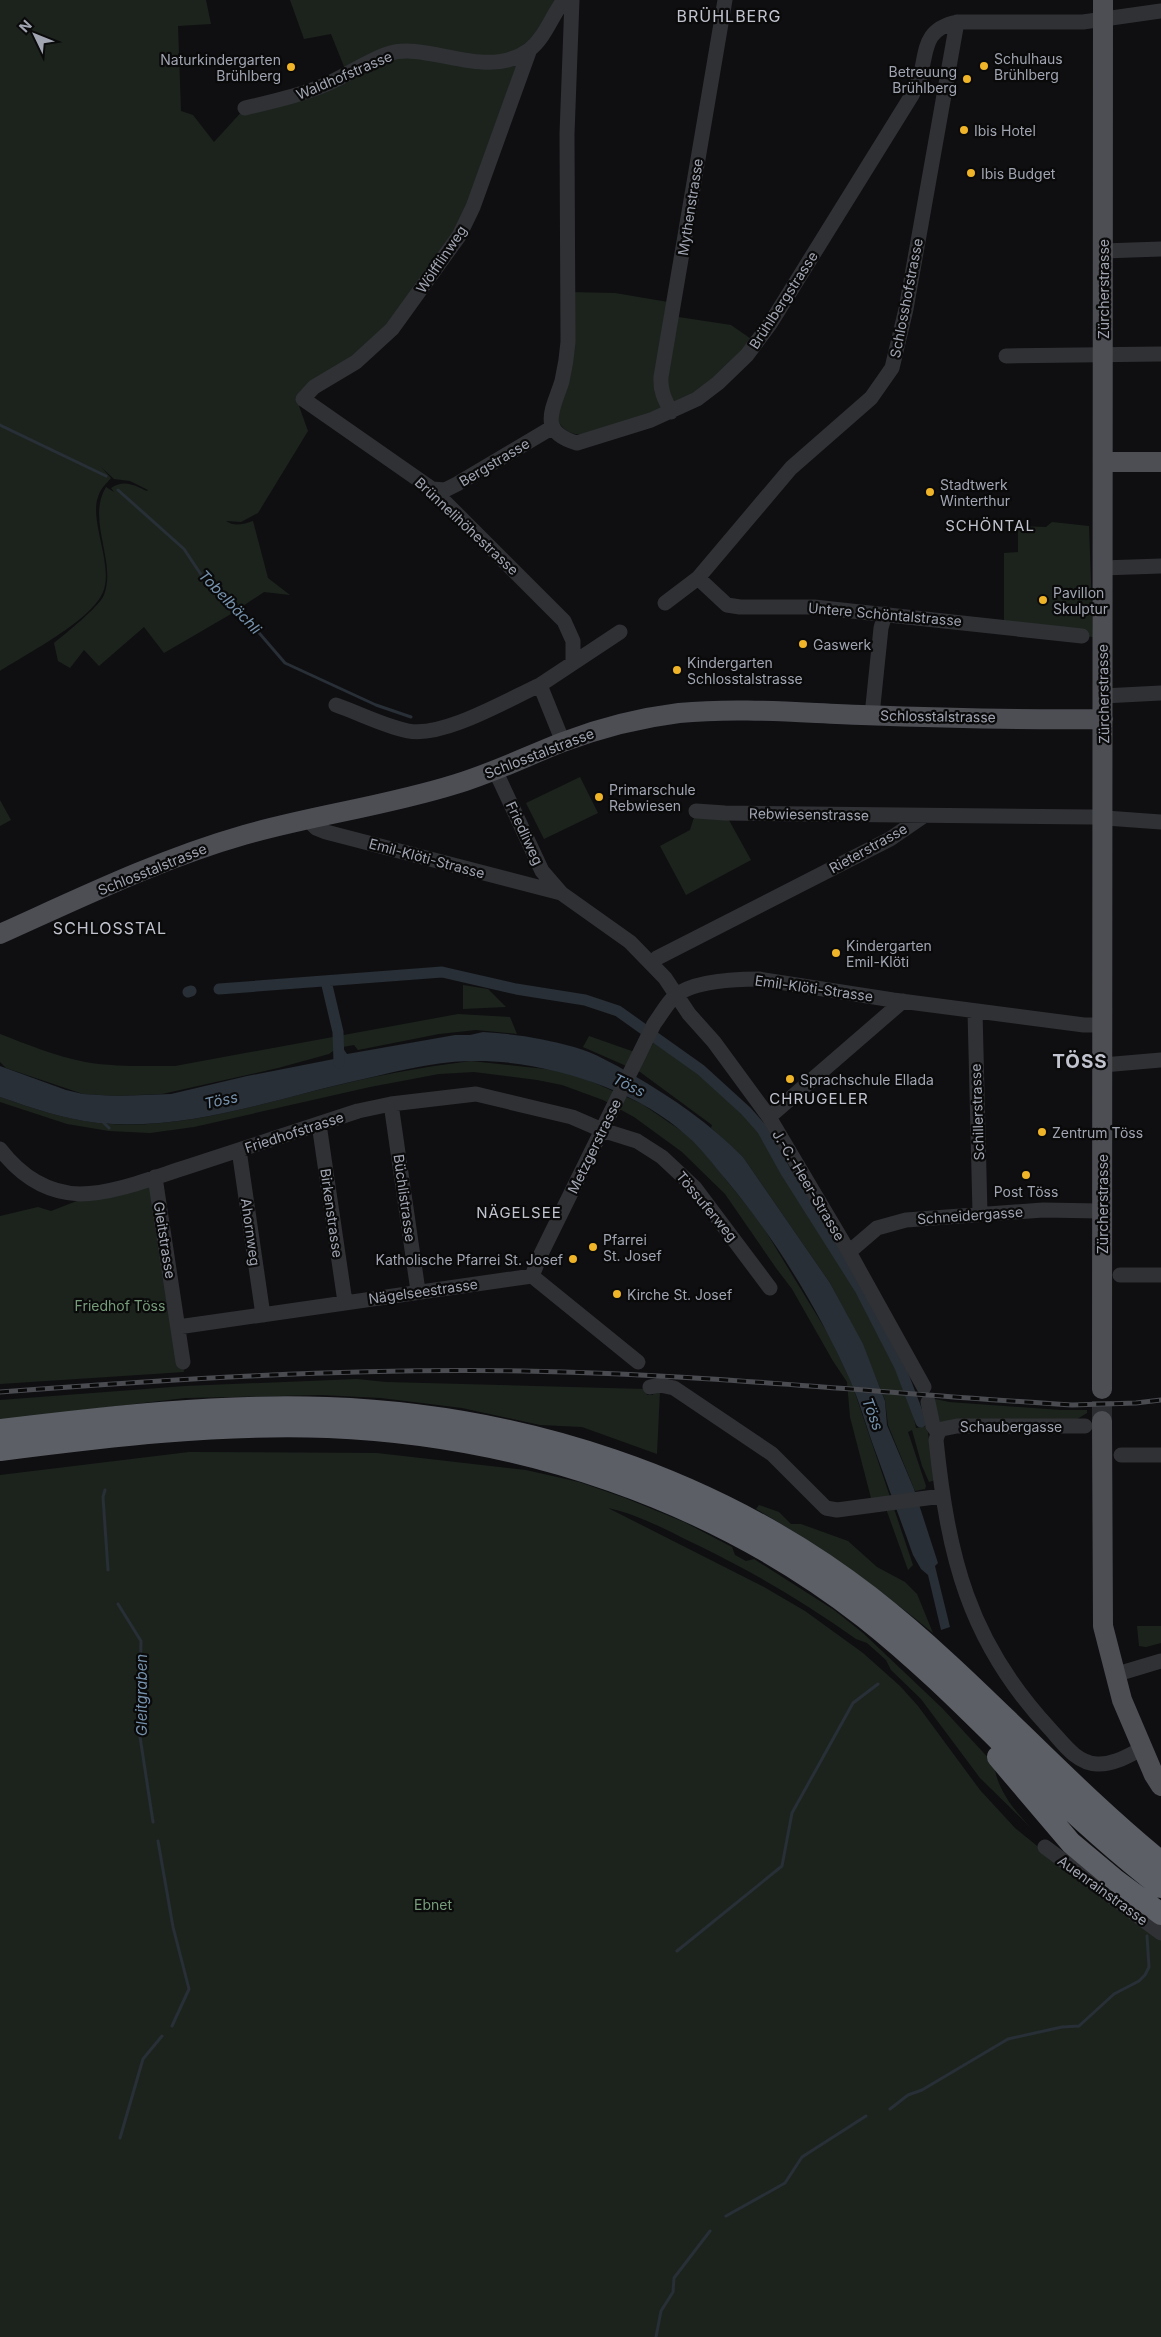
<svg xmlns="http://www.w3.org/2000/svg" width="1161" height="2337" font-family="Inter,sans-serif">
<style>
.green{fill:#1c231d}
.water{fill:#282f36}
.lines{fill:none;stroke-linecap:round;stroke-linejoin:round}
.stream{stroke:#282f36;stroke-width:3}
.canal{stroke:#282f36;stroke-width:11}
.major-tunnel{stroke:#2c2d31;stroke-width:20;stroke-dasharray:20 10;stroke-linecap:butt}
.minor{stroke:#303135;stroke-width:15}
.major{stroke:#4c4e54;stroke-width:20}
.highway{stroke:#5c5f66;stroke-width:22}
.rail-casing{stroke:#494b50;stroke-width:5}
.rail{stroke:#0a0a0b;stroke-width:3;stroke-dasharray:9;stroke-linecap:butt}
.poi-dot{fill:#f0b428;stroke:#0a0a0b;stroke-width:2}
.labels{text-anchor:middle;dominant-baseline:central;stroke-width:4.5;stroke-linejoin:round;paint-order:stroke}
.poi-label{font-size:14px;fill:#a0a5b1;stroke:#0a0a0b;text-anchor:start}
.street-label{font-size:14px;fill:#a0a5b1;stroke:#0a0a0b}
.park-label{font-size:14px;fill:#779d7b;stroke:#0a0a0b}
.neighbourhood-label{font-size:15px;letter-spacing:1px;fill:#c1c4ce;stroke:#0a0a0b}
.water-label{font-size:15px;font-style:italic;fill:#7692ad;stroke:#0a0a0b}
.quarter-label{font-size:16px;letter-spacing:1px;fill:#c1c4ce;stroke:#0a0a0b}
.district-label{font-size:19px;font-weight:bold;letter-spacing:1px;fill:#c1c4ce;stroke:#0a0a0b}
</style>
<rect width="100%" height="100%" fill="#0f0f11"/>
<path class="green" d="M0 0H206L211 24 178 26 181 111 193 115 214 142 245 108 347 74 331 34 304 39 290 0H564L538 41 473 207 392 329 303 399 299 406 308 431 258 513 241 522 226 521C234 527 244 524 253 521L268 578 290 595 264 592 231 614 164 653 144 627 99 666 84 650 70 668 58 661 54 643C65 634 99 607 104 595 117 561 86 520 106 487L114 492 111 488C124 479 134 485 147 491L148 490 130 481 114 479 101 467 111 478C106 484 100 489 98 497 89 521 114 566 103 592 91 621 26 654 0 671Z
M568 292 615 293 674 303 672 316 731 325 757 343 697 399 584 435C571 434 564 432 557 419Z
M1052 522 1089 526 1093 637 1004 626V553L1018 552V526L1046 527Z
M580 777 598 813 544 839 526 803Z
M0 800 11 820 0 826Z
M696 811 725 813 751 860 686 895 660 846 690 830Z
M463 985 488 989 506 1007 463 1009Z
M458 1014 510 1017 517 1034 476 1030 439 1034 358 1050 354 1045 337 1048 329 1054 278 1068 162 1094 116 1096 83 1094 6 1068 0 1062V1034C28 1045 56 1056 85 1062 114 1067 145 1066 175 1066Z
M589 1036 646 1056 654 1042 693 1070 744 1113 765 1141 802 1205 859 1290 908 1390 916 1428 927 1426 935 1480 929 1482 922 1466 912 1430 908 1432 926 1486 925 1489 915 1491 888 1425 885 1400 862 1344 830 1283 743 1157 711 1128 712 1125 640 1072 583 1047Z
M471 1061 564 1071 586 1079 642 1104 686 1134 706 1155 760 1222 830 1337 852 1384 913 1565 908 1570 884 1503 871 1498 850 1417 847 1382 833 1361 792 1289 776 1268 725 1194 682 1152 634 1117 603 1100 562 1085 537 1080 474 1072 439 1074 370 1087 194 1127 150 1133 109 1131 67 1124 0 1102V1097C32 1108 64 1119 99 1123 176 1131 252 1106 326 1088 374 1076 422 1067 471 1061Z
M155 1177 184 1372 0 1384V1216L38 1207 51 1211 100 1192Z
M357 1379 386 1382 645 1389 647 1395H653L655 1389 660 1391 657 1454 582 1427 540 1425 462 1408 381 1398 321 1395 185 1398 0 1420V1400L185 1386Z
M931 1398 949 1402 1061 1410H1087V1413L1074 1421 940 1424Z
M189 1452 377 1453 526 1470 579 1482 625 1498 684 1522 732 1547 735 1555 746 1561 754 1559 834 1610 863 1633 942 1708 994 1764C997 1790 1014 1810 1032 1829L980 1778 921 1699 891 1670 886 1660 867 1643 856 1639C803 1601 748 1569 689 1541 663 1528 636 1514 608 1508L764 1587 805 1611 863 1653 900 1686 918 1706 980 1790 1015 1828 1047 1854 1161 1933V2337H0V1475Z
M759 1505 779 1512 791 1524H801L848 1541 877 1567 905 1582 917 1594 933 1633C876 1586 820 1546 756 1509Z
M1137 1626H1161V1643L1146 1647 1139 1646Z"/>
<path class="water" d="M483 1032C514 1034 544 1038 574 1047 595 1053 614 1064 633 1075 673 1098 710 1124 743 1157L830 1283 863 1344 885 1401 887 1425 914 1489 938 1563 935 1566 950 1627 941 1630 928 1575 921 1569 913 1555C901 1521 888 1487 876 1453 867 1429 860 1403 850 1380 818 1309 777 1241 727 1181 714 1166 702 1149 687 1136 636 1088 540 1059 470 1061 429 1062 387 1074 346 1083 265 1102 183 1131 98 1123 64 1119 32 1108 0 1097V1066L66 1090 83 1094 116 1096 171 1094 247 1076 334 1059 337 1048 342 1047 347 1054 455 1035H470Z"/>
<g class="lines">
<path class="stream" d="M0 425 106 476
M118 490 184 549 206 582 236 606 285 663 376 705 411 717
M102 1121 109 1128
M105 1490 103 1497 108 1570
M118 1604 141 1641 139 1730 153 1822
M158 1841 173 1927 189 1989 172 2026
M677 1951 782 1866 792 1813 853 1703 878 1684
M890 2109 908 2095 922 2090 1008 2039 1062 2027 1079 2026 1114 1994 1139 1981 1145 1975 1149 1967 1147 1936
M120 2138 143 2059 162 2036
M726 2216 785 2183 802 2157 866 2116
M656 2337 661 2311 673 2292 674 2278 710 2231"/>
<path class="canal" d="M326 981 338 1032 339 1063
M219 989 442 972 516 989 585 1000 618 1011 701 1070 746 1111 762 1129 786 1172 860 1289 900 1367 921 1422
M188 992 191 991"/>
<path class="major-tunnel" d="M1102 1421V1389"/>
<path class="minor" d="M572 0 567 134 568 342C567 355 565 368 562 381 554 408 536 431 577 443L651 420 697 399 718 383 747 355 770 324 912 95C915 88 919 81 921 73 927 47 925 29 957 22H1083L1161 11
M530 49 473 207 459 236 392 329 356 362 314 387 303 399 432 489 564 621 573 641V662
M245 108C274 101 302 95 329 83 349 74 367 61 387 54 428 40 485 82 529 50 545 38 552 15 564 0
M1103 251 1161 249
M1006 356 1161 354
M671 412C665 400 660 391 661 377L725 0
M432 489 445 490 457 484 553 427
M1102 568 1161 566
M698 578 727 605 740 607H814L1082 636
M665 603 698 578 791 468 871 398 892 368 906 309 957 22
M1103 696 1161 693
M336 705C359 713 384 726 408 731 443 738 507 700 540 685
M872 715 881 628 885 614
M563 742 540 685 620 632
M495 770 542 871 561 893
M696 811 725 813 1092 817 1161 822
M308 820 316 828 326 832 561 893 630 942 665 978 689 1014 714 1042 769 1117 849 1252 924 1387
M652 963 657 958 890 839 922 817
M975 1011 980 1213
M1103 1065 1161 1060
M391 1104 418 1291
M769 1117 903 1001
M319 1124 345 1302
M0 1149C20 1175 47 1193 80 1194 114 1194 155 1177 187 1167 244 1148 301 1130 358 1111L391 1104 476 1094 572 1117 602 1130 637 1141 662 1157 695 1188 770 1288
M239 1150 263 1315
M155 1177 183 1362
M849 1252 877 1228 906 1220 1043 1210 1101 1211
M1120 1275H1161
M532 1276 541 1254 654 1024C661 1015 667 1003 675 996 693 981 736 979 759 979L893 1000 1084 1025H1102
M178 1327 532 1276 638 1362
M650 1387 660 1385 674 1388 772 1454 826 1508 837 1510 942 1496
M928 1402 933 1426 938 1433
M938 1433 936 1440C948 1556 968 1641 1050 1729 1063 1743 1076 1763 1097 1764 1114 1765 1129 1755 1143 1748
M938 1433 942 1429 957 1426H1085
M1121 1455H1161
M1114 1675 1161 1661
M1045 1847 1161 1933"/>
<path class="major" d="M1103 462H1161
M0 934C80 898 160 859 244 835 314 815 386 806 456 784 493 773 527 756 563 742 600 728 639 718 679 713 740 707 801 713 862 715 942 718 1023 720 1103 719
M1102 1389 1103 0
M1102 1421 1103 1626 1122 1700 1154 1775 1161 1786"/>
<path class="highway" d="M0 1430C108 1417 218 1404 327 1408 521 1415 715 1477 870 1597 974 1678 1059 1779 1161 1862
M0 1450C109 1436 218 1423 328 1427 521 1435 711 1498 864 1617 925 1665 978 1720 1033 1774 1074 1814 1116 1852 1161 1887
M998 1757 1071 1843 1114 1879 1161 1914"/>
<defs>
<path id="rail" d="M0 1392C174 1379 348 1368 523 1371 706 1374 889 1394 1072 1405L1136 1403 1161 1400"/>
</defs>
<use href="#rail" class="rail-casing"/>
<use href="#rail" class="rail"/>
</g>
<g class="poi-dot">
<circle cx="984" cy="66" r="5"/>
<circle cx="291" cy="67" r="5"/>
<circle cx="967" cy="79" r="5"/>
<circle cx="964" cy="130" r="5"/>
<circle cx="971" cy="173" r="5"/>
<circle cx="930" cy="492" r="5"/>
<circle cx="1043" cy="600" r="5"/>
<circle cx="803" cy="644" r="5"/>
<circle cx="677" cy="670" r="5"/>
<circle cx="599" cy="797" r="5"/>
<circle cx="836" cy="953" r="5"/>
<circle cx="790" cy="1079" r="5"/>
<circle cx="1042" cy="1132" r="5"/>
<circle cx="1026" cy="1175" r="5"/>
<circle cx="593" cy="1247" r="5"/>
<circle cx="573" cy="1259" r="5"/>
<circle cx="617" cy="1294" r="5"/>
</g>
<g class="labels">
<g class="poi-label">
<text x="994" y="58">Schulhaus<tspan x="994" dy="16">Brühlberg</tspan></text>
<text x="281" y="59" text-anchor="end">Naturkindergarten<tspan x="281" dy="16">Brühlberg</tspan></text>
<text x="957" y="71" text-anchor="end">Betreuung<tspan x="957" dy="16">Brühlberg</tspan></text>
<text x="974" y="130">Ibis Hotel</text>
<text x="981" y="173">Ibis Budget</text>
<text x="940" y="484">Stadtwerk<tspan x="940" dy="16">Winterthur</tspan></text>
<text x="1053" y="592">Pavillon<tspan x="1053" dy="16">Skulptur</tspan></text>
<text x="813" y="644">Gaswerk</text>
<text x="687" y="662">Kindergarten<tspan x="687" dy="16">Schlosstalstrasse</tspan></text>
<text x="609" y="789">Primarschule<tspan x="609" dy="16">Rebwiesen</tspan></text>
<text x="846" y="945">Kindergarten<tspan x="846" dy="16">Emil-Klöti</tspan></text>
<text x="800" y="1079">Sprachschule Ellada</text>
<text x="1052" y="1132">Zentrum Töss</text>
<text x="1026" y="1191" text-anchor="middle">Post Töss</text>
<text x="603" y="1239">Pfarrei<tspan x="603" dy="16">St. Josef</tspan></text>
<text x="563" y="1259" text-anchor="end">Katholische Pfarrei St. Josef</text>
<text x="627" y="1294">Kirche St. Josef</text>
</g>
<g class="street-label">
<text transform="translate(344 75) rotate(-23)">Waldhofstrasse</text>
<text transform="translate(690 207) rotate(-81)">Mythenstrasse</text>
<text transform="translate(441 259) rotate(-56)">Wölfflinweg</text>
<text transform="translate(1103 289) rotate(-90)">Zürcherstrasse</text>
<text transform="translate(906 298) rotate(-79)">Schlosshofstrasse</text>
<text transform="translate(783 300) rotate(-57)">Brühlbergstrasse</text>
<text transform="translate(494 462) rotate(-31)">Bergstrasse</text>
<text transform="translate(467 526) rotate(43)">Brünnelihöhestrasse</text>
<text transform="translate(885 614) rotate(5)">Untere Schöntalstrasse</text>
<text transform="translate(1103 694) rotate(-91)">Zürcherstrasse</text>
<text transform="translate(938 716) rotate(1)">Schlosstalstrasse</text>
<text transform="translate(539 753) rotate(-21)">Schlosstalstrasse</text>
<text transform="translate(809 814) rotate(1)">Rebwiesenstrasse</text>
<text transform="translate(525 833) rotate(65)">Friedliweg</text>
<text transform="translate(868 848) rotate(-29)">Rieterstrasse</text>
<text transform="translate(427 858) rotate(15)">Emil-Klöti-Strasse</text>
<text transform="translate(152 869) rotate(-22)">Schlosstalstrasse</text>
<text transform="translate(814 988) rotate(8)">Emil-Klöti-Strasse</text>
<text transform="translate(977 1112) rotate(-92)">Schillerstrasse</text>
<text transform="translate(294 1132) rotate(-18)">Friedhofstrasse</text>
<text transform="translate(594 1146) rotate(-64)">Metzgerstrasse</text>
<text transform="translate(809 1185) rotate(59)">J.-C.-Heer-Strasse</text>
<text transform="translate(405 1198) rotate(82)">Büchlistrasse</text>
<text transform="translate(1102 1204) rotate(-90)">Zürcherstrasse</text>
<text transform="translate(707 1206) rotate(50)">Tössuferweg</text>
<text transform="translate(332 1213) rotate(82)">Birkenstrasse</text>
<text transform="translate(970 1215) rotate(-4)">Schneidergasse</text>
<text transform="translate(251 1232) rotate(82)">Ahornweg</text>
<text transform="translate(165 1240) rotate(81)">Gleitstrasse</text>
<text transform="translate(423 1291) rotate(-8)">Nägelseestrasse</text>
<text x="1011" y="1426">Schaubergasse</text>
<text transform="translate(1103 1890) rotate(36)">Auenrainstrasse</text>
</g>
<g class="park-label">
<text x="120" y="1305">Friedhof Töss</text>
<text x="433" y="1904">Ebnet</text>
</g>
<g class="neighbourhood-label">
<text x="990" y="525">SCHÖNTAL</text>
<text x="819" y="1098">CHRUGELER</text>
<text x="519" y="1212">NÄGELSEE</text>
</g>
<g class="water-label">
<text transform="translate(230 602) rotate(46)">Tobelbächli</text>
<text transform="translate(629 1085) rotate(26)">Töss</text>
<text transform="translate(221 1100) rotate(-12)">Töss</text>
<text transform="translate(873 1414) rotate(69)">Töss</text>
<text transform="translate(141 1695) rotate(-90)">Gleitgraben</text>
</g>
<g class="quarter-label">
<text x="729" y="16">BRÜHLBERG</text>
<text x="110" y="928">SCHLOSSTAL</text>
</g>
<g class="district-label">
<text x="1080" y="1061">TÖSS</text>
</g>
</g>
<g transform="translate(35 35) rotate(313)" stroke="#0a0a0b" stroke-width="4" paint-order="stroke">
<path d="M0-4L9 19L0 12L-9 19Z" fill="#a0a5b1"/>
<text y="-8" font-size="14" font-weight="bold" text-anchor="middle" fill="#a0a5b1">N</text>
</g>
</svg>
